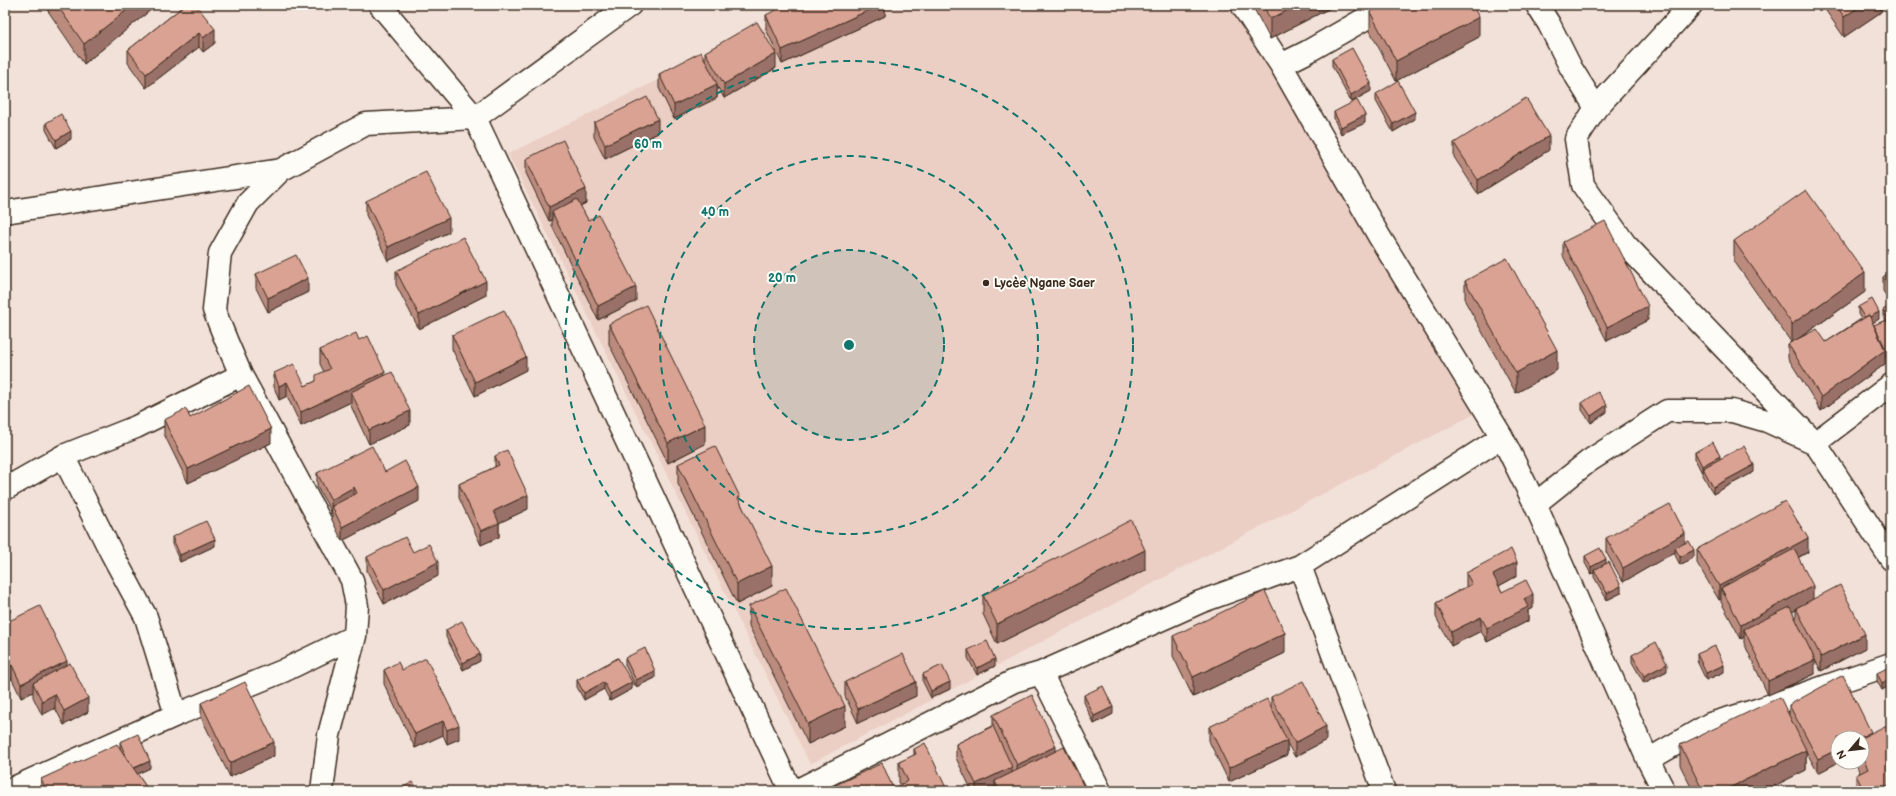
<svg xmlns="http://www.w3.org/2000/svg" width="1896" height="796" font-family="'Balsamiq Sans',sans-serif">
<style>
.built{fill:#ebcec4}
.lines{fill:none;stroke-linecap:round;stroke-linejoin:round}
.minor-casing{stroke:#3b2a1e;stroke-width:25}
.minor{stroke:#fdfcf7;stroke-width:22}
.wall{fill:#bb8b7e;stroke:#3b2a1e;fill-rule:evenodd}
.shaded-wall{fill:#997167;stroke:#3b2a1e}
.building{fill:#daa293;stroke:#3b2a1e}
.ring{fill:none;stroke:#0f766e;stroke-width:2;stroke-dasharray:7 5}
.poi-dot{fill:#3b2a1e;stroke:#fdfcf7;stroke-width:1.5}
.labels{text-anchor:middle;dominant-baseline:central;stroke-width:4;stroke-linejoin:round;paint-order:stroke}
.poi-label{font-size:12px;font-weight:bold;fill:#3b2a1e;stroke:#fdfcf7;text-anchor:start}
.centre{fill:#0f766e;stroke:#fdfcf7;stroke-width:2}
.ring-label{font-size:12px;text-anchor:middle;font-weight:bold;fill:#0f766e;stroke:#fdfcf7;stroke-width:4;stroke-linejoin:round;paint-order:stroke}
</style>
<rect width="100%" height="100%" fill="#f2e1d9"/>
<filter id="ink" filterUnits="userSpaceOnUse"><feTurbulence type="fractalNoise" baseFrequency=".025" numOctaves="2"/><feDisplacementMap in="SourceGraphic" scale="8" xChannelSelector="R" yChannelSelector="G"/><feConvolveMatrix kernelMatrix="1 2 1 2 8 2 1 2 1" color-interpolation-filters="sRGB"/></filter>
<g filter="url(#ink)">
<path class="built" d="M809 5H1232L1480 411 810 764 508 154Z"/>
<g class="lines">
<defs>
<path id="minor" d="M380 5 475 118 791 791
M1242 5 1281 65 1379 236 1502 437 1535 504 1589 461 1667 411H1732L1767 421 1815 443 1891 385
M1537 5 1549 24 1571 68 1596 108
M1691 5 1596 108 1576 139 1583 185 1625 244 1815 443 1891 559
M1281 65 1307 52 1389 5
M5 212 281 170
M63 456 111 552 146 617 176 715
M5 489 63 456 136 427 241 375
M1535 504 1648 760 1664 791
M1041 673 1100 791
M1648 760 1710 724 1757 710 1891 664
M7 791 176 715 283 671 355 636
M322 791 329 735 355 636 357 606 352 580 241 375 226 340 214 310 220 253 248 203 281 170 366 124 475 118 630 5
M796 791 1014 681 1041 673 1200 602 1300 566
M1384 791 1300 566 1502 437"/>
</defs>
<use href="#minor" class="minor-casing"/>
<use href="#minor" class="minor"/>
</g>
<path class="wall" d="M44 5H153V8L84 64Z
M185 5 215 43 203 52 199 47 146 88 128 63V50Z
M885 5V16L782 64 766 29V15Z
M1252 5H1336L1270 39Z
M1822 5H1881V12L1844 37Z
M1370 12 1479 37 1396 81 1370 31Z
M705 52 776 68 724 98 717 86V98L674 119 659 88V74L705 61Z
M1332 59 1371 91 1351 102 1332 66Z
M1376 94 1415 119 1393 132 1376 101Z
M1334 112 1365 123 1341 134 1334 119Z
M46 123 71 139 56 148 46 130Z
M594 123 658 133 605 159 594 137Z
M1454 143 1549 150 1478 194 1454 157Z
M526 159 586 203 580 206 588 220 636 301 598 320 552 226V220L549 221 526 173Z
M366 201 449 232 388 261 366 215Z
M1734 241 1865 292 1801 337 1826 342 1861 319 1858 314V307L1879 319 1872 323 1874 326 1885 320 1883 317V310L1891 305V361L1889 362 1885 354V364L1821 411 1788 358V344L1791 342 1734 261Z
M1563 242 1648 320 1607 341 1563 256Z
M396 271 486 295 419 329 396 285Z
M1891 272V303L1883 291V277Z
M256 274 308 292 268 312 256 288Z
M1465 281 1557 370 1516 393 1465 301Z
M609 324 705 444 668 463 609 344Z
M452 335 526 370 475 396 452 349Z
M359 340 385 376 410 425 369 444 351 406V402L301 426 287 396 279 400 274 387V373L305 386 316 381 324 372 320 364V350Z
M1582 403 1607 412 1591 423 1582 410Z
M164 420 271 443 188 483 164 434Z
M1890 442H1891V451L1890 450Z
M1695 452 1720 459 1754 472 1713 494 1703 475V472L1702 473 1695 459Z
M495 456 528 509 499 523V537L481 545 459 498V484L495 467Z
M678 464 740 501 772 586 737 604 678 484Z
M385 472 419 501 342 541 332 520V513L317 487V473Z
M172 537 215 546 180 562 172 544Z
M1606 538 1685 543 1694 557 1680 565 1675 555V552L1623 582 1606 552Z
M1697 549 1808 552 1798 558 1813 599 1865 648 1821 671 1810 650 1815 674 1768 695 1744 643V637L1741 639 1721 602V599L1719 600 1697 563ZM1796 610V619L1792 612Z
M413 552 438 576 384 604 367 571V557Z
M1585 556 1606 563 1621 593 1607 600 1594 577V573L1591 574 1585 563Z
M1145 570 997 644 983 614V595Z
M1466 573 1517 576 1499 586 1502 592 1533 608 1528 610V621L1487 642 1481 631 1451 646 1436 617V603L1466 587Z
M749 606 845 726 808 744 749 626Z
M5 623 67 665 88 712 64 725 55 708 42 715 33 697V692L21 698 12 679Z
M446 630 480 661 463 670 446 637Z
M1173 636 1285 653 1193 697 1173 656Z
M968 650 995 666 977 675 968 658Z
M1697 654 1724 672 1706 680 1697 661Z
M1632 655 1667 671 1644 683 1632 662Z
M618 658 632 689 610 701 604 689 584 700 577 687V680Z
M625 658 655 678 636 687 625 665Z
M384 670H402L459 739 447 744 443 735 415 748 384 684Z
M1877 673 1891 676V685L1882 690 1877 681Z
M923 674 950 689 931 698 923 682Z
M845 682 916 696 858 723 845 696Z
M1084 695 1113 714 1094 724 1084 702Z
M1271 697 1326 740 1295 757 1287 743V755L1229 782 1209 741V727L1271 707Z
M201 703 274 756 230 777 201 717Z
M1789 705 1871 733 1891 791 1856 790V775L1860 773 1855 762H1862V738H1838V762H1839L1818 773 1806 751V770L1764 791H1693L1680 765V745L1789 715Z
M993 715 1056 751 1085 791H995V789L990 791H972L956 758V744L993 726Z
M120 742 150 768 137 774 149 791H41V779L120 749Z
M914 749 947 791 900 784 899 782V762L914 756Z"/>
<path class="shaded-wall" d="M133 5H153V8L84 64V44Z
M880 5H885V16L782 64V50Z
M1298 5H1336L1270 39V19Z
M1862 5H1881V12L1844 37V17Z
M1479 17V37L1396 81V61Z
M215 29V43L203 52V38Z
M199 33V47L146 88V74Z
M776 54V68L724 98V84Z
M1371 83V91L1351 102V95Z
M717 84V98L674 119V105Z
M9 112V119L5 122V114Z
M1415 112V119L1393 132V124Z
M1365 115V123L1341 134V127Z
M658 119V133L605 159V145Z
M71 131V139L56 148V140Z
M1549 136V150L1478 194V180Z
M586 189V203L555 218 552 212V220L549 221V207Z
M449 218V232L388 261V247Z
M1865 273V292L1792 343V324Z
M308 278V292L268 312V298Z
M486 281V295L419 329V315Z
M636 287V301L598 320V306Z
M1648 306V320L1607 341V327Z
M1879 312V319L1866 327V319Z
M1557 350V370L1516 393V373Z
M1885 350V364L1821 411V397Z
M1891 354V361L1889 362V355Z
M526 357V370L475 396V382Z
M385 372V386L351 392V402L301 426V412Z
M287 382V396L279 400V386Z
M1607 405V412L1591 423V416Z
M410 411V425L369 444V430Z
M705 425V444L668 463V443Z
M271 429V443L188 483V469Z
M1720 456V464L1703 468V472L1702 473V466Z
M1754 465V472L1713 494V487Z
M354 487V501L332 506 331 514V500Z
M419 487V501L342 541V527Z
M528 495V509L499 523V537L481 545V531L494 511Z
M1685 533V547L1675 548V552L1623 582V568Z
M1808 538V552L1725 596 1721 588V599L1719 600V586Z
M215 539V546L180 562V555Z
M1145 550V570L997 644V624Z
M1694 550V557L1680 565V557Z
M1606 559V567L1594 570V573L1591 574V567Z
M438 562V576L384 604V590Z
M1517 562V576L1493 589V575Z
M772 566V586L737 604V584Z
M1621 586V593L1607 600V593Z
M1813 586V600L1796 608V610L1747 636 1744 629V637L1741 639V625Z
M1533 594V608L1528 610V621L1487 642V628L1524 599Z
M10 598V612L5 615V601Z
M1481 617V631L1451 646V632Z
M1285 633V653L1193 697V677Z
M1865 634V648L1821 671V657Z
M480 654V661L463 670V663Z
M995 659V666L977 675V668Z
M1815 660V674L1768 695V681Z
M67 661V675L33 683V692L21 698V684Z
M1667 664V671L1644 683V676Z
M12 665V679L5 683V669Z
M1724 665V672L1706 680V673Z
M655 671V678L636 687V680Z
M1891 678V685L1882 690V683Z
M604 682V689L584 700V693Z
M632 682V689L610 701V694Z
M916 682V696L858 723V709Z
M950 682V689L931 698V691Z
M55 694V708L42 715V701Z
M88 698V712L64 725V711Z
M845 706V726L808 744V724Z
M1113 707V714L1094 724V716Z
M443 721V735L415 748V734Z
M459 725V739L447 744V730Z
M1326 726V740L1295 757V743Z
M1287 741V755L1229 782V768Z
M274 742V756L230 777V763Z
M1056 746V760L1017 779V765Z
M1838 749V762H1839L1818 773V759Z
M1806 750V770L1764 791H1723Z
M150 761V768L131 777V770Z
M1012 767V781H995V789L990 791H976V784Z
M1891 784V791H1878Z"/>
<path class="building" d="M57 5H133L84 44Z
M185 5H196L215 29 203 38 199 33 146 74 128 50Z
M786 5H880L782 50 766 15Z
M1263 5H1298L1270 19Z
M1382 5H1472L1479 17 1396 61 1370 12Z
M1836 5H1862L1844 17Z
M757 22 776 54 724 84 705 52Z
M1352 48 1371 83 1351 95 1332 59Z
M701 52 717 84 674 105 659 74Z
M1398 81 1415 112 1393 124 1376 94Z
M647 97 658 119 605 145 594 123Z
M1526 98 1549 136 1478 180 1454 143Z
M1357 100 1365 115 1341 127 1334 112Z
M5 106 9 112 5 114Z
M61 114 71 131 56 140 46 123Z
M563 140 586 189 549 207 526 159Z
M426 172 449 218 388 247 366 201Z
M1806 190 1865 273 1792 324 1734 241Z
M577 199 588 220 599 215 636 287 598 306 552 212Z
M1605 221 1648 306 1607 327 1563 242Z
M463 237 486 281 419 315 396 271Z
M296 255 308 278 268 298 256 274Z
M1507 258 1557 350 1516 373 1465 281Z
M1891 272V289L1883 277Z
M1872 299 1879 312 1870 317 1869 315 1864 317 1858 307Z
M646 305 705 425 668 443 609 324Z
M1891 305V324L1883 310Z
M504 310 526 357 475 382 452 335Z
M1869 315 1885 350 1821 397 1788 344 1817 329 1826 342Z
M1886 320 1891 329V354L1889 355 1874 325Z
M356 333 359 340 368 336 385 372 301 412 287 382 279 386 274 373 294 364 305 386 316 381V375L330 369 320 350Z
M392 372 410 411 369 430 351 392Z
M249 386 271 429 188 469 164 420 186 409 190 418Z
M1598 392 1607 405 1591 416 1582 403Z
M1713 442 1720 456 1702 466 1695 452Z
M372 446 385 472 405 461 419 487 342 527 332 506 357 493 354 487 331 500 317 473Z
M715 446 740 497 738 498 772 566 737 584 678 464Z
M1744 446 1754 465 1713 487 1703 468Z
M507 450 528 495 494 511 499 523 481 531 459 484 499 465 495 456Z
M1785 501 1808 538 1719 586 1697 549Z
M1670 504 1685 533 1623 568 1606 538Z
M1131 520 1145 550 997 624 983 595Z
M206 521 215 539 180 555 172 537Z
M405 537 413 552 429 544 438 562 384 590 367 557Z
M1689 541 1694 550 1680 557 1675 548Z
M1600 548 1606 559 1591 567 1585 556Z
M1511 549 1517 562 1493 575 1502 592 1526 580 1533 594 1524 599 1528 607 1487 628 1481 617 1451 632 1436 603 1472 584 1466 573Z
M1794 549 1813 586 1741 625 1721 588Z
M1609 562 1621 586 1607 593 1594 570Z
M1840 585 1865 634 1821 657 1796 608Z
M5 587 10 598 5 601Z
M786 588 845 706 808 724 749 606Z
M1265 591 1285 633 1193 677 1173 636Z
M40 606 67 661 21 684 12 665 5 669V623Z
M1790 607 1815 660 1768 681 1744 629Z
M462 621 480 654 463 663 446 630Z
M987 641 995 659 977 668 968 650Z
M1656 642 1667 664 1644 676 1632 655Z
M1715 646 1724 665 1706 673 1697 654Z
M645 648 655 671 636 680 625 658Z
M903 654 916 682 858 709 845 682Z
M426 658 459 725 447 730 443 721 415 734 384 670 398 662 402 670Z
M618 658 632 682 610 694 604 682 584 693 577 680Z
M70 663 88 698 64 711 55 694 42 701 33 683Z
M942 665 950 682 931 691 923 674Z
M1887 668 1891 676V678L1882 683 1877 673Z
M1843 675 1871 732 1859 738H1838V749L1818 759 1789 705Z
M1303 681 1326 726 1295 743 1271 697Z
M245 682 274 742 230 763 201 703Z
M1103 686 1113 707 1094 716 1084 695Z
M1032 695 1056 746 1017 765 993 715Z
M1780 697 1806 750 1723 791H1703L1680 745Z
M1267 699 1287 741 1229 768 1209 727Z
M1891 723V784L1878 791H1855L1862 787 1856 775 1868 769 1862 756V738H1861Z
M993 726 1012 767 976 784 956 744Z
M138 734 150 761 134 768 126 757 120 742Z
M925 743 947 790 945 791H823L882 763 893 788 908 781 899 762 916 754 914 749Z
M117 744 149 791H47L41 779Z
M1064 747 1085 789 1080 791H999L995 781Z
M413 782 418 791H396Z"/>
</g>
<circle cx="849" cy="345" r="95" fill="#0f766e" fill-opacity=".12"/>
<g class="ring">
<circle cx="849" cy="345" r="95"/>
<circle cx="849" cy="345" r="189"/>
<circle cx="849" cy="345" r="284"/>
</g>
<circle class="poi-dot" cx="986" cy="283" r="4"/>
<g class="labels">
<g class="poi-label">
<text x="994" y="283">Lycèe Ngane Saer</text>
</g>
</g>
<circle cx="849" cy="345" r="6" class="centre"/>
<g class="ring-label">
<text x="648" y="148">60 m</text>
<text x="715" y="216">40 m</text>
<text x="782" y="282">20 m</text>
</g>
<rect width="1896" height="796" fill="none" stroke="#fdfcf7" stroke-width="20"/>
<rect x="10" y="10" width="1876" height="776" fill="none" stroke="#3b2a1e" stroke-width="1.5" filter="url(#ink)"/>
<g transform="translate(1850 750) rotate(242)"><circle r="19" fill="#fdfcf7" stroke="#afa8a0"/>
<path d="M0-3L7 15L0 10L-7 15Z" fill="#3b2a1e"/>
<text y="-6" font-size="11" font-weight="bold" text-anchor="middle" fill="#3b2a1e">N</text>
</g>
</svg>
